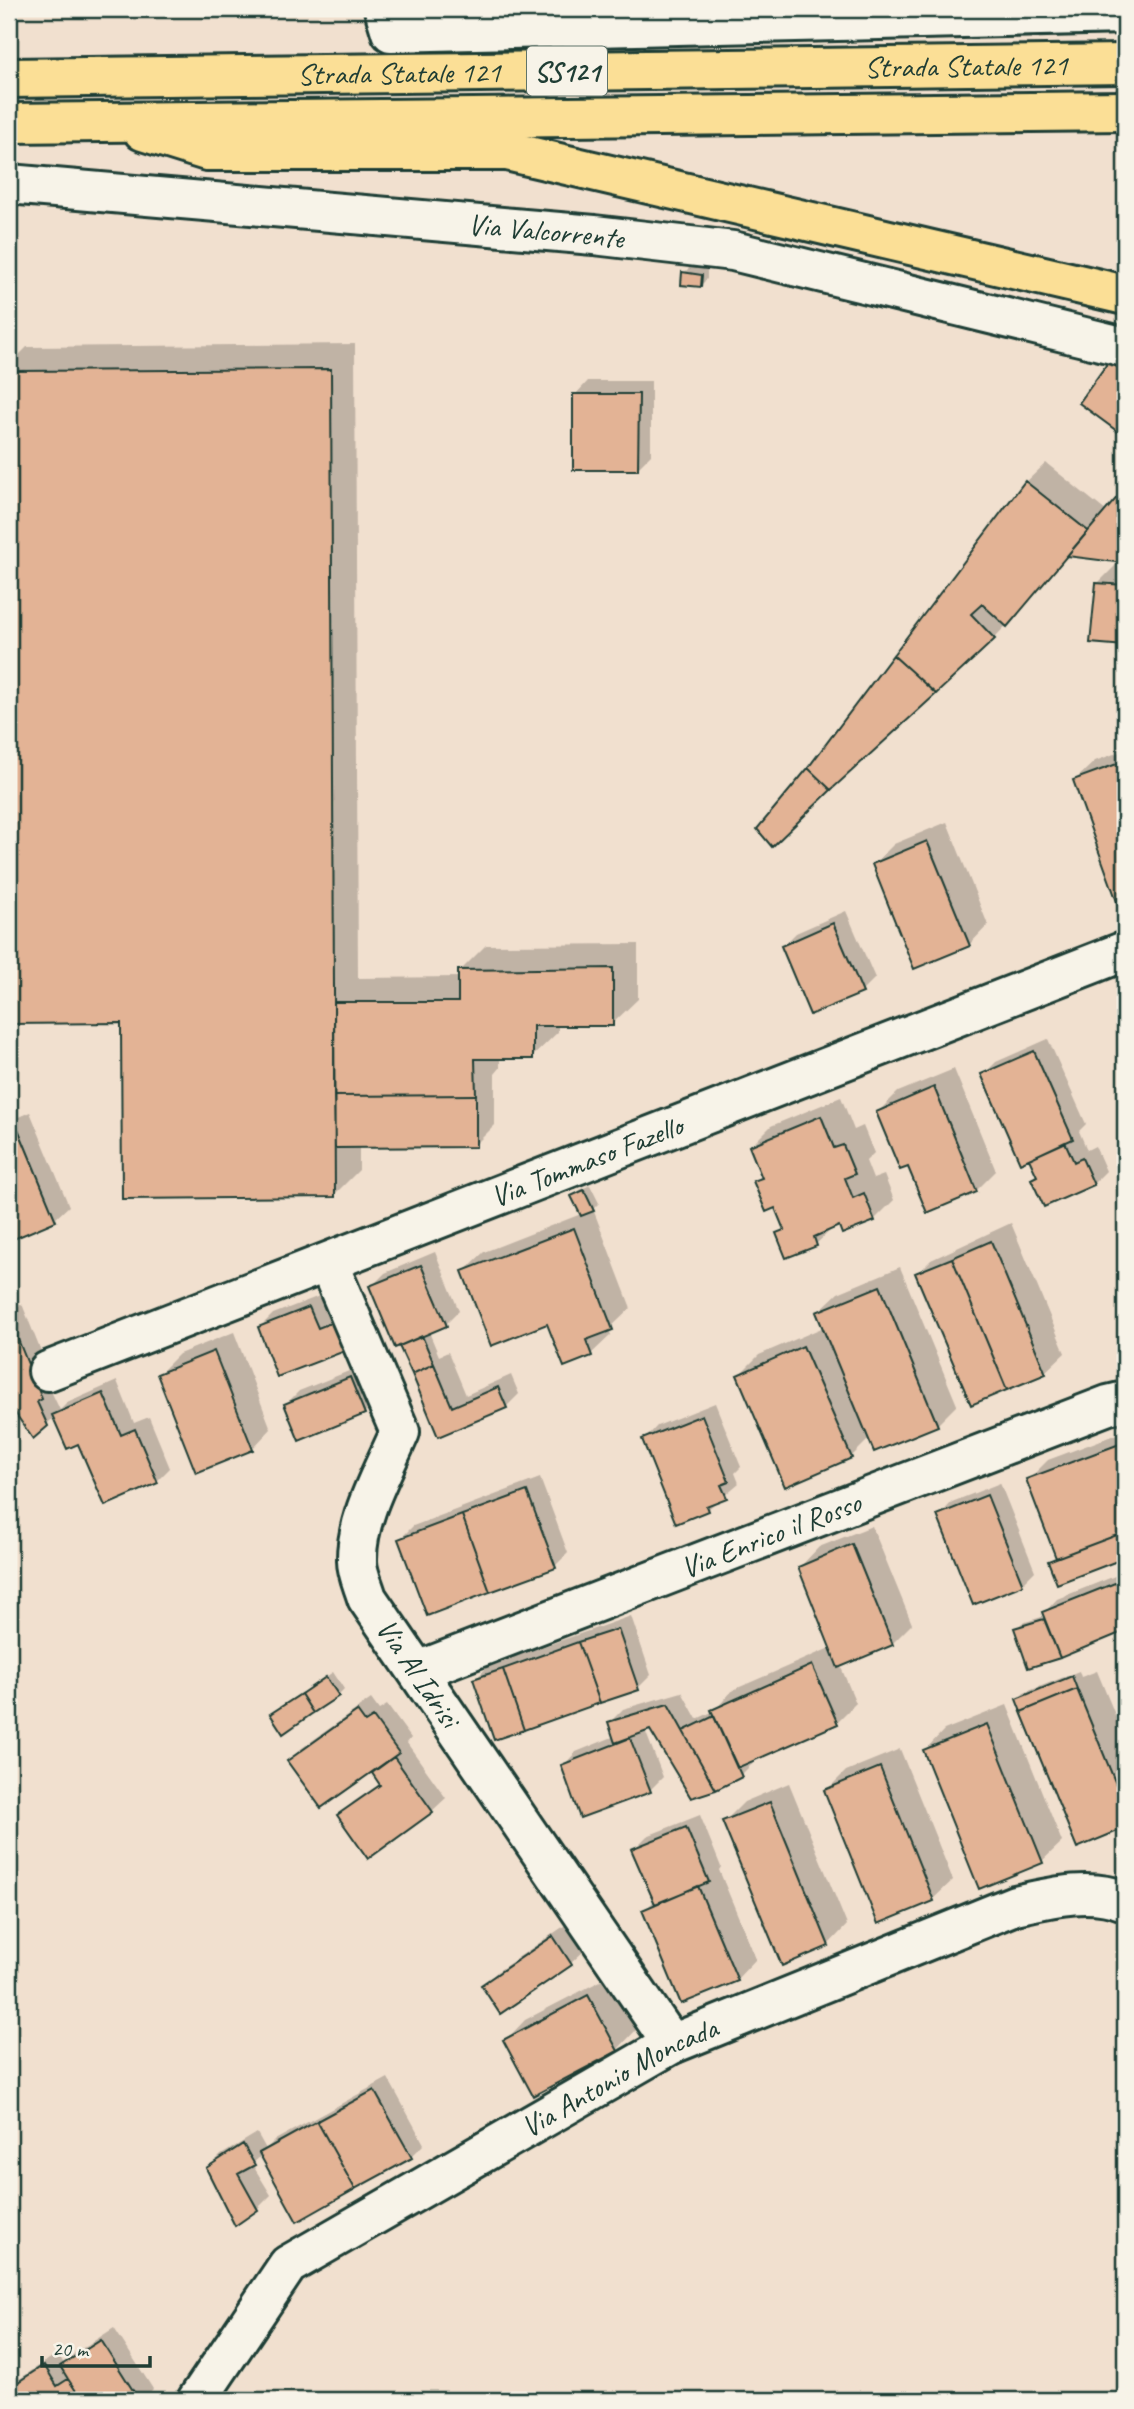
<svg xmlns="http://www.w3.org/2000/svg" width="1134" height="2409" font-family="Caveat,sans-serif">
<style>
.shadow{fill:#0003}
.building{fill:#e3b395;stroke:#1f3d34;stroke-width:2}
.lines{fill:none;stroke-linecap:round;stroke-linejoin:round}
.minor-casing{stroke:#1f3d34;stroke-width:44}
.primary-casing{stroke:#1f3d34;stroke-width:44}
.minor{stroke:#f7f3e8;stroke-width:38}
.primary{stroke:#fbdf96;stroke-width:38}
.labels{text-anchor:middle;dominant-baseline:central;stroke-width:6;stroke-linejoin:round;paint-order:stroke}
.shield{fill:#f7f3e8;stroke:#60746a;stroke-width:2}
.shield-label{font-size:28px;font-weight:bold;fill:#1f3d34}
.street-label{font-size:30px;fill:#1f3d34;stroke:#f7f3e8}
</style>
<rect width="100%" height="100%" fill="#f1e0cf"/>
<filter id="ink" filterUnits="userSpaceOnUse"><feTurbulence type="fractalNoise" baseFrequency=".0143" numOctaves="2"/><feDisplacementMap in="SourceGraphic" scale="14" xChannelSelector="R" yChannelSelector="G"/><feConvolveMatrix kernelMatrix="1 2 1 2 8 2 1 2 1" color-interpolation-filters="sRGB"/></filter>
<g filter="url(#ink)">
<path class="shadow" d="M690 267 707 269V279L700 286 684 273Z
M355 344 358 978 460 977V971L486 945 638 944V999L612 1024H558V1032L532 1057 500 1058V1068L495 1074V1125L475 1145 359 1146V1170L334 1195 123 1022 9 1023V365L27 347Z
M1125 350V435L1081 403 1110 362Z
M588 381H651V455L638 468 575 395Z
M1046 463 1107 512 1125 491V558L1119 564 1125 565V644L1092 641 1097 584 1120 561 1069 554 1026 605 994 638 810 769 1026 482Z
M1125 750V918L1075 780 1095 761Z
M947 822 988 925 969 945 874 864 894 844Z
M846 911 875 978 862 991 783 946 796 933Z
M1048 1039 1086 1124 1079 1131 1087 1150 1095 1146 1106 1171 1093 1184 1033 1179 1038 1174 1030 1156 983 1075 996 1062Z
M954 1069 996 1171 976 1191 909 1165 878 1112 898 1092Z
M841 1097 854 1130 863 1126 874 1153 866 1161 873 1179 884 1175 894 1200 874 1220 840 1224 834 1227 816 1244 787 1256 778 1233 785 1227 776 1205 755 1182 763 1174 751 1146 771 1126Z
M30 1112 69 1206 55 1219 9 1239V1121Z
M590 1185 599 1203 593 1209 631 1308 609 1329 611 1335 591 1354 548 1321 464 1271 484 1252 581 1214 573 1196 580 1190Z
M1011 1223 1065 1353 1045 1372 918 1273 931 1260Z
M435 1252 459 1311 446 1324 429 1332 439 1356 448 1352 466 1395 511 1375 519 1394 506 1407 439 1435 413 1372 371 1287 385 1273Z
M900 1267 957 1405 937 1425 870 1438 851 1457 739 1375 759 1355 824 1327 818 1312 838 1293Z
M322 1295 357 1336 260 1327 273 1314Z
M22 1304 54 1384 50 1389 60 1410 67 1403 117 1381 134 1423 149 1417 170 1468 157 1481 79 1442 54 1417 34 1437 9 1400V1311Z
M234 1332 271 1429 252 1449 159 1374 179 1354Z
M364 1365 377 1400 364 1413 286 1404 299 1391Z
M715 1403 741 1467 735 1473 739 1483 707 1510 644 1440 657 1426Z
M1125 1431V1556L1058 1581 1050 1561 1057 1555 1028 1480 1048 1460Z
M540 1478 568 1553 555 1566 400 1539 413 1526Z
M1000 1483 1035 1571 1022 1584 939 1516 952 1502Z
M872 1526 912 1624 892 1644 840 1665 856 1703 837 1722 753 1759 754 1762 741 1775 651 1728 645 1730 663 1777 650 1790 563 1766 576 1752 615 1736 610 1722 623 1709 682 1692 697 1719 714 1711 733 1690 832 1647 800 1567 819 1547Z
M1125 1572V1629L1059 1656 1016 1629 1022 1623 1045 1616 1044 1613 1057 1599Z
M631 1616 651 1675 638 1688 475 1680 488 1666Z
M1079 1671 1081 1677 1097 1671 1125 1739V1826L1078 1846 1018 1700 1024 1693Z
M333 1672 344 1689 338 1695 272 1714Z
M371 1699 379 1710 387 1705 411 1738 407 1743 446 1798 432 1811 340 1816 353 1802 381 1783 372 1770 289 1761 302 1748Z
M1007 1705 1062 1842 1042 1861 980 1887 925 1750 944 1730Z
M900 1749 953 1880 933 1899 879 1922 826 1791 846 1771Z
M789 1783 847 1925 828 1945 724 1822 744 1802Z
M700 1815 721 1867 719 1870 756 1959 737 1979 644 1911 655 1900 633 1850 647 1836Z
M567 1924 585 1950 571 1963 501 2011 483 1986 497 1972Z
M608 1977 636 2030 617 2050 506 2040 525 2020Z
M388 2078 424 2144 411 2157 262 2155 252 2164 271 2195 257 2209 235 2223 208 2168 221 2155 257 2133 266 2149 275 2140Z
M114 2328 153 2389 142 2400H9V2389L18 2380 58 2353 64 2364 75 2353Z"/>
<path class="building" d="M682 272 702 275 701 287 681 285Z
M1109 361 1125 373V437L1079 403Z
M331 369 335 1197 122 1199 121 1023 9 1024V371Z
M573 394H639L638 470H573Z
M1025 481 1088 531 1007 627 982 604 971 614 995 639 936 694 893 655Z
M1125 488V558L1123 563 1067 556Z
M1096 583 1125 585V646L1090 643Z
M893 655 936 694 831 790 808 768Z
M1125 761V920L1124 921 1073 780Z
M808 768 831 790 772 847 757 829Z
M927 841 970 946 914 969 872 864Z
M833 923 863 993 810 1015 781 946Z
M613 968V1026H533V1059H475L476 1095 334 1096V1002H458V970Z
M1034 1051 1073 1139 1020 1163 981 1074Z
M934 1087 977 1192 927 1213 908 1167 900 1170 876 1112Z
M476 1095V1147L335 1148 334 1096Z
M821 1116 834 1148 843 1145 855 1174 845 1178 853 1198 864 1193 875 1221 842 1234 839 1226 814 1237 817 1246 786 1258 776 1233 784 1230 775 1208 766 1212 753 1181 762 1178 749 1146Z
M16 1124 56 1221 9 1241V1127Z
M1065 1142 1074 1162 1082 1158 1094 1185 1044 1207 1031 1179 1037 1176 1029 1159Z
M584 1190 594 1211 581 1216 571 1196Z
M574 1228 613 1330 586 1340 592 1356 564 1367 547 1324 491 1346 462 1271Z
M991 1241 1046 1374 1007 1390 952 1258Z
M952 1258 1007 1390 971 1405 915 1273Z
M421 1265 447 1326 395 1348 369 1286Z
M880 1286 938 1426 874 1452 816 1312Z
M309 1307 318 1328 333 1322 345 1351 277 1377 258 1327Z
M9 1317 42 1399 37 1402 48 1426 33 1439 9 1404Z
M422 1336 434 1364 412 1374 399 1346Z
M803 1346 852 1458 785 1487 737 1375Z
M214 1351 253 1450 196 1473 157 1374Z
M434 1364 452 1407 498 1387 507 1408 438 1437 412 1374Z
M350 1377 365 1414 299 1441 284 1404Z
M103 1393 121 1435 135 1429 158 1483 105 1506 78 1444 67 1449 52 1415Z
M702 1415 729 1482 721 1485 727 1498 706 1506 708 1511 676 1524 642 1439Z
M1125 1442V1532L1056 1558 1026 1479Z
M527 1491 556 1568 490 1592 462 1515Z
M987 1495 1023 1585 973 1605 937 1515Z
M462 1515 490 1592 427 1616 398 1539Z
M1125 1532V1558L1057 1584 1048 1561Z
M852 1544 893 1645 838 1668 798 1567Z
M1125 1579V1631L1060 1658 1042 1612Z
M1044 1619 1060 1658 1028 1668 1014 1628Z
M618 1629 639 1690 600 1703 578 1642Z
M578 1642 600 1703 524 1730 503 1669Z
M812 1665 838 1724 737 1768 711 1710Z
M503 1669 524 1730 494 1740 473 1679Z
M1072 1676 1077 1689 1021 1712 1016 1699Z
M326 1677 339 1696 313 1713 301 1694Z
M1077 1689 1125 1806V1828L1077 1848 1021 1712Z
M301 1694 313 1713 283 1734 270 1714Z
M668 1704 683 1731 716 1790 691 1798 650 1730 615 1743 608 1722Z
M357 1711 365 1722 373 1717 399 1753 321 1808 287 1761Z
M714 1716 742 1777 716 1790 683 1731Z
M987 1724 1043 1863 979 1889 923 1750Z
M630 1738 651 1792 580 1818 561 1765Z
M394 1757 433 1812 368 1859 337 1815 380 1785 372 1773Z
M880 1767 934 1901 878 1924 824 1790Z
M770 1802 829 1946 782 1966 722 1821Z
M686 1827 709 1882 655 1904 631 1849Z
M698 1886 738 1981 681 2004 642 1910Z
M553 1936 572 1965 500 2014 481 1985Z
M588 1995 618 2051 533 2096 503 2040Z
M374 2090 412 2158 355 2189 317 2121Z
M317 2121 355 2189 297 2222 259 2153Z
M243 2144 255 2165 238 2174 258 2210 235 2226 206 2168Z
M101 2340 139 2400H82L68 2379 60 2366Z
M44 2365 57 2386 68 2379 82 2400H9V2388Z"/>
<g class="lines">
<defs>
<g id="minor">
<path d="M384 9 391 32 1125 14"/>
<path id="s1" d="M9 184 594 235 733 251 1125 347"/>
<path id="s2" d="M328 1263 400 1432C383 1472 356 1517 357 1561 357 1573 364 1587 367 1598L672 2044"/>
<path id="s3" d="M48 1371 1125 951"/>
<path id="s4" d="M418 1671 1108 1405 1125 1401"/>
<path id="s5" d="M197 2400 288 2265 672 2044 1015 1905C1051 1897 1090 1887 1125 1901"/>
</g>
<g id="primary">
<path id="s6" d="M9 78 1125 64"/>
<path d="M9 123 1125 111"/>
<path d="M143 131 207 151H507L1125 295"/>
</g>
</defs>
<use href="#minor" class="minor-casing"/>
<use href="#primary" class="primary-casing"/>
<use href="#minor" class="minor"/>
<use href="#primary" class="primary"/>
</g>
</g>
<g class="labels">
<rect class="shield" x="527" y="46.5" width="80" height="49" rx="5"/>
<g class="shield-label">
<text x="567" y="71">SS121</text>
</g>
<g class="street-label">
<text stroke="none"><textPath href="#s6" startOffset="957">Strada Statale 121</textPath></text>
<text stroke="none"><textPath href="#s6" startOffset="390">Strada Statale 121</textPath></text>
<text stroke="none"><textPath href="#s1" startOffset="539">Via Valcorrente</textPath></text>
<text stroke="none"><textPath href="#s3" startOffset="578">Via Tommaso Fazello</textPath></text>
<text stroke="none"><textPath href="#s4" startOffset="378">Via Enrico il Rosso</textPath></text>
<text stroke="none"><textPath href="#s2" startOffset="450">Via Al Idrisi</textPath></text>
<text stroke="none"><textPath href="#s5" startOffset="544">Via Antonio Moncada</textPath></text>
</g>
</g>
<rect width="1134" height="2409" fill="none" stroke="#f7f3e8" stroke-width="35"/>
<rect x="18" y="18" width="1099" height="2374" fill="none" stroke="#1f3d34" stroke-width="2.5" filter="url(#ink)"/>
<path d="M42 2356v10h108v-10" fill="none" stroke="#1f3d34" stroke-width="3.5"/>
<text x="52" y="2356" font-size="21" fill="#1f3d34" stroke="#f7f3e8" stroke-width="5" paint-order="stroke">20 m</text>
</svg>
